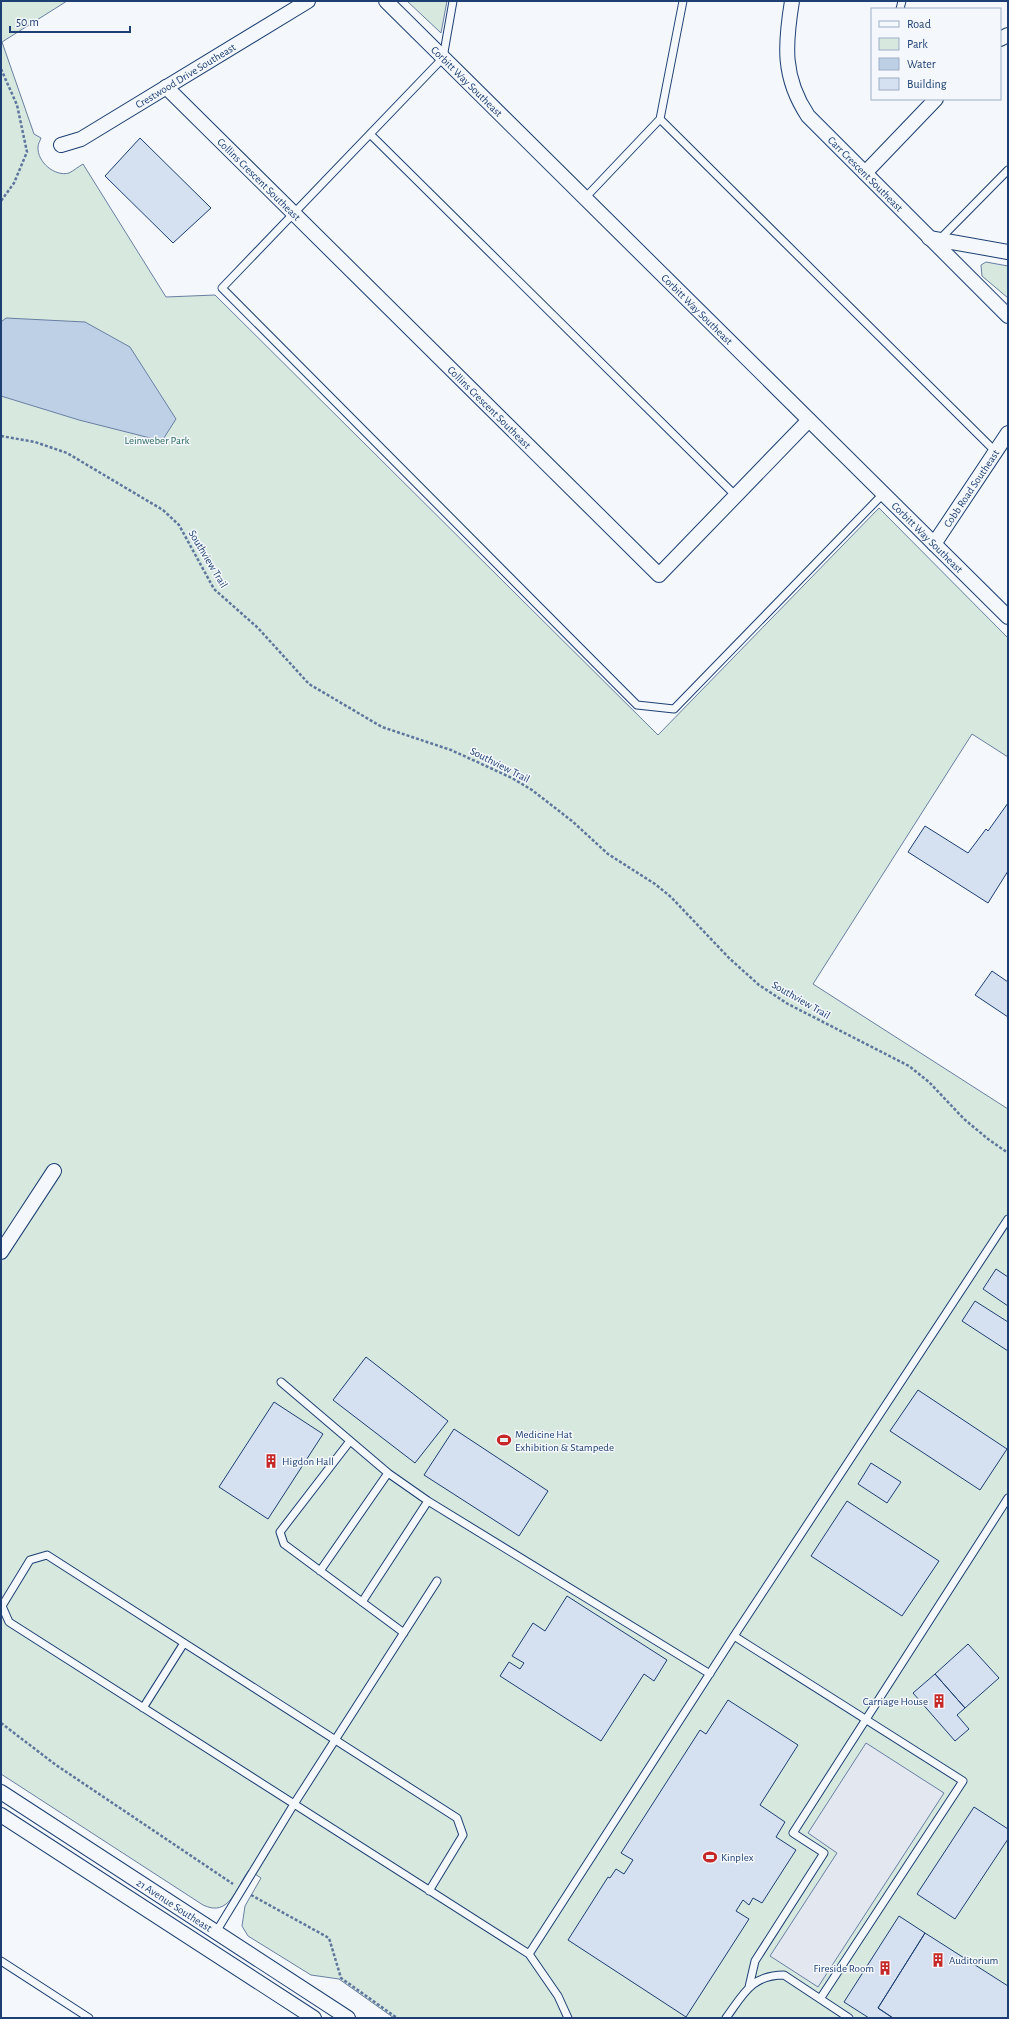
<svg xmlns="http://www.w3.org/2000/svg" width="1009" height="2019" font-family="'Alegreya Sans',sans-serif">
<style>
.green{fill:#d7e8df;stroke:#687fa3}
.parking{fill:#e3e8f0;stroke:#687fa3}
.water{fill:#bed0e5;stroke:#687fa3}
.building{fill:#d5e0f0;stroke:#1d3f73}
.lines{fill:none;stroke-linecap:round;stroke-linejoin:round}
.lane-casing{stroke:#1d3f73;stroke-width:9}
.street-casing{stroke:#1d3f73;stroke-width:16}
.path{stroke:#5e769c;stroke-width:2.5;stroke-dasharray:3 2;stroke-linecap:butt}
.lane{stroke:#f4f7fb;stroke-width:7}
.street{stroke:#f4f7fb;stroke-width:14}
.labels{text-anchor:middle;dominant-baseline:central;stroke-width:3;stroke-linejoin:round;paint-order:stroke}
.street-label{font-size:11px;fill:#1d3f73;stroke:#f4f7fb}
.park-label{font-size:11px;fill:#2c6c60;stroke:#f4f7fb}
.poi-label{font-size:11px;fill:#1d3f73;stroke:#f4f7fb;text-anchor:start}
</style>
<rect width="100%" height="100%" fill="#f4f7fb"/>
<path class="green" d="M1 1H67L2 42 34 134 41 138C40 141 38 144 38 147 37 162 55 177 69 173 73 171 78 167 83 164L166 297 215 295 658 735 879 508 1008 638V757L972 734 813 984 1008 1109V2018H394L339 1979 311 1975 248 1936 242 1926 245 1906 261 1878 249 1870C236 1887 230 1918 203 1905L1 1774Z
M407 1H447L441 33Z
M986 262 1008 266V298L982 276 981 265Z"/>
<path class="parking" d="M866 1743 944 1793 818 1987 770 1956 837 1853 808 1833Z"/>
<path class="water" d="M6 318 85 322 130 347 176 419 162 441 79 420 1 396V322Z"/>
<path class="building" d="M140 138 211 208 173 243 105 176Z
M1008 803V871L988 903 908 852 925 826 968 853 986 829 988 831Z
M992 971 1008 982V1017L975 995Z
M996 1269 1008 1277V1306L983 1289Z
M975 1301 1008 1322V1351L962 1321Z
M366 1357 448 1421 415 1463 333 1400Z
M918 1390 1007 1449 980 1490 890 1431Z
M274 1402 323 1434 268 1519 219 1487Z
M454 1429 548 1491 519 1536 424 1475Z
M871 1463 901 1482 887 1503 858 1484Z
M847 1501 939 1561 902 1616 811 1556Z
M567 1596 667 1660 654 1681 644 1674 601 1741 500 1676 509 1662 520 1669 524 1663 512 1656 533 1623 545 1631Z
M968 1644 999 1678 965 1708 935 1674Z
M935 1674 965 1708 957 1715 969 1729 955 1741 913 1693Z
M728 1700 798 1745 760 1805 785 1822 776 1837 796 1850 762 1903 753 1898 749 1905 743 1900 736 1911 749 1919 686 2017 568 1940 608 1877 610 1878 616 1869 624 1874 633 1860 621 1853 700 1730 706 1734Z
M974 1807 1008 1829V1839L955 1919 917 1894Z
M899 1916 925 1933 878 2008 893 2018H869L844 2002Z
M925 1933 1008 1986V2018H893L878 2008Z"/>
<g class="lines">
<defs>
<path id="lane" d="M453 1 443 58 222 288 637 705 674 709 883 494
M900 9 902 1
M660 119 996 452
M370 134 736 496
M585 198 660 119 683 1
M939 240 1008 170
M281 1382 388 1473 428 1501 710 1674
M350 1441 280 1532 284 1544 404 1633
M320 1571 388 1473
M362 1602 428 1501
M734 1636 963 1781 820 1999
M143 1708 184 1643
M429 1891 463 1835 457 1818 47 1555 30 1560 2 1606 9 1622 529 1954 558 1996 568 2018
M216 1932 294 1804 437 1581
M529 1954 734 1636 1008 1219
M1 1961 89 2018
M749 1987 755 1961 824 1853 793 1833 1008 1498
M726 2018C743 1995 751 1975 784 1975L849 2018"/>
<g id="street">
<path id="s1" d="M386 1 1008 617"/>
<path id="s2" d="M792 1C785 44 782 77 808 116L1008 316"/>
<path d="M1000 39 1008 35"/>
<path id="s3" d="M166 87 659 575 809 420"/>
<path id="s4" d="M61 145 81 139 308 1"/>
<path d="M865 173 936 99"/>
<path d="M929 238 1008 252"/>
<path id="s5" d="M934 544 1008 433"/>
<path d="M1 1252 54 1171"/>
<path id="s6" d="M1 1792 348 2018"/>
<path d="M1 1815 314 2018"/>
</g>
</defs>
<use href="#lane" class="lane-casing"/>
<use href="#street" class="street-casing"/>
<path class="path" d="M1 69 17 105 27 152 14 183 1 201
M1 436 35 442 67 453 163 510 179 525 214 589 258 628 309 684 382 727 451 750 512 778 532 790 572 821 608 854 655 884 671 897 729 958 759 985 788 1004 909 1066 929 1082 964 1119 988 1139 1008 1153
M1 1723 56 1765 233 1884
M251 1895 329 1938 341 1978 397 2018"/>
<use href="#lane" class="lane"/>
<use href="#street" class="street"/>
</g>
<defs>
<symbol id="stadium-bare" viewBox="-9 -9 18 18"><path d="M0-5a6.5 5 0 1 0 0 10a6.5 5 0 1 0 0-10ZM-3.5-1.8h7v3.6h-7Z" fill="#c62828" stroke="#f4f7fb" stroke-width="2.5" paint-order="stroke"/></symbol>
<symbol id="building-bare" viewBox="-9 -9 18 18"><path d="M-4-6H4V6H1V3H-1V6H-4ZM-2.5-4.3h1.7v1.8h-1.7ZM.8-4.3h1.7v1.8H.8ZM-2.5-1h1.7V.8h-1.7ZM.8-1h1.7V.8H.8Z" fill="#c62828" stroke="#f4f7fb" stroke-width="2.5" paint-order="stroke"/></symbol>
</defs>
<g fill-rule="evenodd">
<use href="#stadium-bare" x="494" y="1430" width="20" height="20"/>
<use href="#building-bare" x="261" y="1451" width="20" height="20"/>
<use href="#building-bare" x="929" y="1691" width="20" height="20"/>
<use href="#stadium-bare" x="700" y="1847" width="20" height="20"/>
<use href="#building-bare" x="928" y="1950" width="20" height="20"/>
<use href="#building-bare" x="875" y="1958" width="20" height="20"/>
</g>
<g class="labels">
<g class="street-label">
<text stroke="none"><textPath href="#s4" startOffset="143">Crestwood Drive Southeast</textPath></text>
<text stroke="none"><textPath href="#s1" startOffset="114">Corbitt Way Southeast</textPath></text>
<text stroke="none"><textPath href="#s2" startOffset="201">Carr Crescent Southeast</textPath></text>
<text stroke="none"><textPath href="#s3" startOffset="131">Collins Crescent Southeast</textPath></text>
<text stroke="none"><textPath href="#s1" startOffset="438">Corbitt Way Southeast</textPath></text>
<text stroke="none"><textPath href="#s3" startOffset="455">Collins Crescent Southeast</textPath></text>
<text stroke="none"><textPath href="#s5" startOffset="67">Cobb Road Southeast</textPath></text>
<text stroke="none"><textPath href="#s1" startOffset="762">Corbitt Way Southeast</textPath></text>
<text transform="translate(208 559) rotate(59)">Southview Trail</text>
<text transform="translate(500 765) rotate(27)">Southview Trail</text>
<text transform="translate(801 1000) rotate(30)">Southview Trail</text>
<text stroke="none"><textPath href="#s6" startOffset="207">21 Avenue Southeast</textPath></text>
</g>
<g class="park-label">
<text x="157" y="440">Leinweber Park</text>
</g>
<g class="poi-label">
<text x="515" y="1434">Medicine Hat<tspan x="515" dy="13">Exhibition &amp; Stampede</tspan></text>
<text x="282" y="1461">Higdon Hall</text>
<text x="928" y="1701" text-anchor="end">Carriage House</text>
<text x="721" y="1857">Kinplex</text>
<text x="949" y="1960">Auditorium</text>
<text x="874" y="1968" text-anchor="end">Fireside Room</text>
</g>
</g>
<rect width="1009" height="2019" fill="none" stroke="#1d3f73" stroke-width="4"/>
<rect x="871" y="8" width="130" height="92" fill="#f4f7fb" stroke="#9eadc5"/>
<rect x="879" y="21" width="20" height="6" fill="#f4f7fb" stroke="#9eadc5"/>
<text x="907" y="28" font-size="12" fill="#1d3f73">Road</text>
<rect x="879" y="38" width="20" height="12" fill="#d7e8df" stroke="#9eadc5"/>
<text x="907" y="48" font-size="12" fill="#1d3f73">Park</text>
<rect x="879" y="58" width="20" height="12" fill="#bed0e5" stroke="#9eadc5"/>
<text x="907" y="68" font-size="12" fill="#1d3f73">Water</text>
<rect x="879" y="78" width="20" height="12" fill="#d5e0f0" stroke="#9eadc5"/>
<text x="907" y="88" font-size="12" fill="#1d3f73">Building</text>
<path d="M10 26v6h120v-6" fill="none" stroke="#1d3f73" stroke-width="2"/>
<text x="16" y="26" font-size="12" fill="#1d3f73" stroke="#f4f7fb" stroke-width="3" paint-order="stroke">50 m</text>
</svg>
